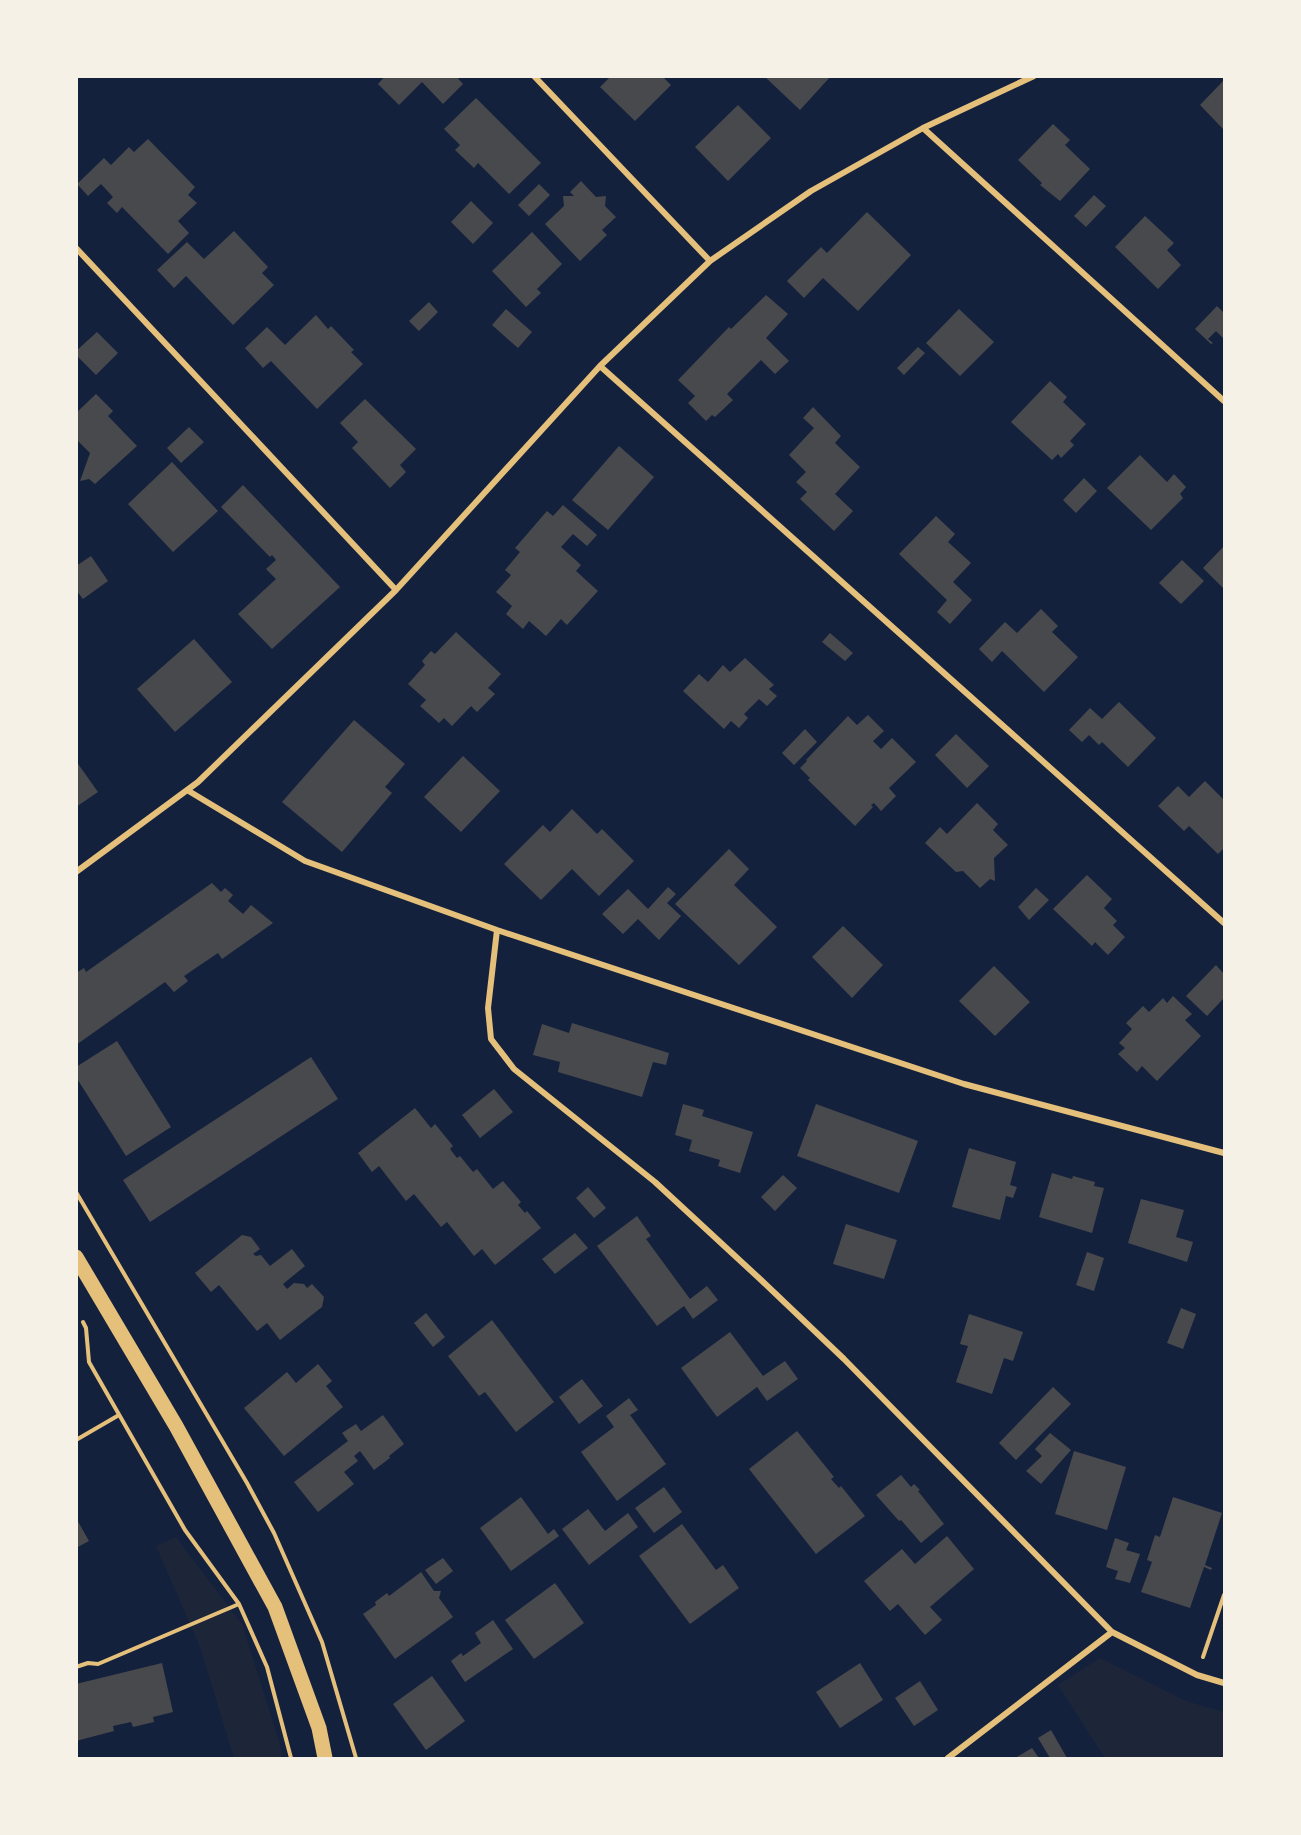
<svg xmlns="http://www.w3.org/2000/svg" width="1301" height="1835" font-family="'PT Sans Narrow',sans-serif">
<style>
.green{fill:#1d2539}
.building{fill:#48494c}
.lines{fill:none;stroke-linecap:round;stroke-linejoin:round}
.path{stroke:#e5c07b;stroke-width:4}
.minor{stroke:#e5c07b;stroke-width:6}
.primary{stroke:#e5c07b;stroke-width:15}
</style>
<rect width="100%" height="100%" fill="#14213d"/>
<path class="green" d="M176 1537 242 1624 279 1741 282 1758H234L200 1647 156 1546Z
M1100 1658 1186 1701 1224 1712V1758H1105L1058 1685Z"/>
<path class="building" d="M385 76H456L463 84 443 104 422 82 399 105 378 84Z
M611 76H662L671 85 635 121 600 87Z
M764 76H831L800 110Z
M1224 80V130L1200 105Z
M476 98 541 163 509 194 478 163 474 168 455 150 460 145 444 129Z
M738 105 771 138 728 181 695 147Z
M1053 124 1070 140 1065 145 1090 169 1060 201 1040 185 1042 183 1018 160Z
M148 139 195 187 188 195 197 203 178 221 189 233 168 254 122 207 117 213 107 203 113 197 101 184 88 196 77 184 104 158 111 165 129 147 134 152Z
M581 181 596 197 606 196 605 206 616 217 602 230 607 235 580 261 545 224 564 206 563 196H574L570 192Z
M539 184 550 195 529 216 518 205Z
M1094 195 1106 206 1086 227 1074 216Z
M471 201 493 223 473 244 451 222Z
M867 212 911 255 858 311 823 278 804 298 787 281 821 247 827 253Z
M1145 216 1174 243 1167 250 1181 265 1158 289 1115 247Z
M234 231 268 267 262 273 274 285 233 325 186 276 174 288 157 270 187 242 204 259Z
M532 232 562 264 537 289 541 293 526 307 492 271Z
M766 295 788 314 766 338 789 361 775 374 761 360 727 394 733 400 715 417 712 415 706 421 688 403 695 396 678 380 729 327 731 329Z
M429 302 438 312 419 331 409 321Z
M1217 306 1224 313V339L1216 331 1208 339 1213 343 1211 344 1195 329Z
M506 309 532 332 518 348 492 325Z
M959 309 994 342 960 376 926 343Z
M316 315 328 329 331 326 354 350 351 352 363 364 317 409 271 361 263 368 245 348 267 327 285 345Z
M97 332 118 353 96 375 76 355V351Z
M918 347 925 353 904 375 897 368Z
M1050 381 1067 397 1063 402 1086 424 1070 441 1074 445 1061 458 1058 454 1052 460 1011 422Z
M96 394 113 411 108 416 137 446 95 484 89 479 80 481 90 453 76 439V413Z
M365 399 416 449 400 465 406 472 390 488 352 448 358 442 340 423Z
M813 407 841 436 835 443 860 467 835 494 853 511 834 531 800 499 807 492 796 482 806 472 789 455 814 428 803 418Z
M189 427 204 442 181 463 167 448Z
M619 446 654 477 608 530 572 500Z
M1140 455 1167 482 1174 474 1186 487 1180 494 1183 498 1151 530 1107 488Z
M172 462 218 511 173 552 128 504Z
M1084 478 1097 491 1076 513 1063 500Z
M243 485 340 587 272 649 238 614 276 579 266 569 276 560 272 555 270 557 221 507Z
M563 505 597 535 587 546 573 534 561 547 581 565 576 571 598 591 567 625 561 619 546 636 529 621 523 629 506 614 512 606 496 592 511 575 505 570 520 552 515 548 547 511 553 516Z
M936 516 955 534 948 542 971 563 953 582 972 600 950 624 937 612 947 600 899 554Z
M1224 546V589L1203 568Z
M91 556 108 581 83 599 76 590V566Z
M1182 560 1204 581 1181 604 1159 583Z
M1041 609 1058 626 1052 632 1078 657 1044 692 1002 651 992 662 979 649 1005 622 1017 633Z
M456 632 501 674 488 688 495 694 477 712 471 706 452 726 444 718 439 723 420 706 426 700 408 684 425 665 422 661 431 651 435 654Z
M830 633 853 653 845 661 822 642Z
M194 639 232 682 175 732 137 689Z
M745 658 774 685 769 689 777 696 767 706 759 699 744 714 748 718 739 728 731 721 724 729 683 691 699 674 708 682 723 665 730 672Z
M1119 702 1156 738 1128 767 1102 742 1099 745 1089 735 1082 742 1069 730 1090 708 1102 719Z
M868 715 884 731 873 741 881 749 892 738 916 762 889 788 896 796 881 811 874 803 871 805 873 807 855 826 808 780 810 778 800 768 807 761 806 760 848 716 857 725Z
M354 720 405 764 385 787 392 793 342 852 282 802Z
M805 729 817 742 794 765 782 753Z
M956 734 989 766 967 788 935 755Z
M463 756 500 791 461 832 424 797Z
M76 761 98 792 76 807Z
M1205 781 1224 800V848L1218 854 1189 826 1184 831 1158 806 1178 786 1189 797Z
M977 803 998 824 993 830 1008 845 994 858 995 881 990 879 980 888 963 871 956 872 925 843 940 827 947 834Z
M572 809 597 834 602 829 634 861 599 896 572 869 541 900 504 864 543 825 550 832Z
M729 849 749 869 734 885 777 927 739 965 675 904Z
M1087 875 1112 899 1104 908 1117 921 1113 925 1125 937 1108 955 1095 942 1092 946 1053 909Z
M212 883 221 892 225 888 233 895 228 901 243 914 251 905 273 923 222 959 218 953 184 976 188 981 174 992 165 982 76 1045V973L84 968 86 972Z
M668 887 676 894 667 903 681 916 659 940 638 919 623 934 602 914 628 889 648 909Z
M1036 888 1049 900 1029 920 1018 907Z
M843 926 883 965 852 998 812 957Z
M1216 965 1224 974V998L1207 1016 1186 996Z
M994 966 1030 1002 995 1036 959 1001Z
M1173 996 1192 1014 1185 1020 1201 1036 1157 1081 1142 1066 1137 1072 1118 1054 1125 1048 1119 1043 1132 1029 1126 1023 1143 1006 1149 1012 1163 998 1167 1003Z
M572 1023 669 1053 666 1065 653 1062 642 1097 558 1072 560 1062 533 1055 542 1024 569 1033Z
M117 1041 171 1127 126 1156 76 1077V1067Z
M311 1057 338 1099 150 1222 123 1180Z
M494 1089 513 1112 480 1138 462 1115Z
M683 1104 704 1110 702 1116 753 1132 740 1173 718 1166 720 1160 689 1151 692 1140 675 1135Z
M816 1104 918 1141 899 1193 797 1156Z
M415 1108 431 1128 435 1124 453 1146 450 1149 457 1158 460 1156 473 1172 477 1169 493 1189 503 1181 521 1202 518 1205 525 1213 527 1211 541 1228 495 1265 482 1249 474 1256 447 1222 441 1227 414 1194 406 1201 379 1166 372 1172 358 1153Z
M969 1148 1016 1162 1010 1185 1017 1187 1013 1198 1006 1196 1000 1220 952 1207Z
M1052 1173 1072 1179 1073 1176 1095 1182 1094 1186 1104 1188 1092 1233 1039 1217Z
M783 1175 797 1188 775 1211 761 1197Z
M588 1187 606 1208 594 1218 576 1198Z
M1141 1199 1184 1210 1176 1237 1193 1242 1187 1262 1128 1243Z
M637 1216 651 1236 646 1239 690 1299 707 1286 718 1300 693 1319 684 1306 657 1326 597 1246Z
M846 1224 897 1240 884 1279 833 1264Z
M575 1233 588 1248 555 1274 542 1259Z
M242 1235 251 1237 260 1249 253 1254 256 1256 261 1255 270 1266 292 1249 305 1266 283 1284 287 1289 294 1283 304 1284 307 1288 312 1284 324 1297 322 1307 280 1340 267 1323 257 1331 219 1285 211 1292 195 1273Z
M1087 1252 1104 1258 1094 1291 1076 1285Z
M1181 1308 1196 1314 1183 1349 1167 1343Z
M426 1313 445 1337 433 1347 414 1323Z
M969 1314 1023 1332 1013 1361 1004 1358 992 1394 956 1382 968 1346 960 1344Z
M492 1320 554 1402 516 1432 485 1392 479 1396 448 1356Z
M730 1332 763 1376 785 1361 798 1379 767 1401 757 1387 717 1417 681 1368Z
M318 1364 332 1381 326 1386 343 1407 284 1456 244 1408 287 1372 296 1383Z
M582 1379 603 1406 579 1424 559 1397Z
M1053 1387 1071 1404 1016 1460 999 1443Z
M629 1398 638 1410 630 1415 666 1464 617 1501 581 1452 614 1427 606 1416Z
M383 1415 404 1444 389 1456 390 1458 374 1470 360 1451 354 1456 358 1461 344 1472 354 1484 318 1512 294 1482 348 1441 342 1433 356 1424 361 1431Z
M797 1431 834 1477 831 1479 839 1488 841 1486 865 1516 816 1554 749 1469Z
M1050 1433 1071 1450 1041 1484 1026 1471 1042 1456 1035 1449Z
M1074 1451 1126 1467 1107 1530 1055 1514Z
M901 1475 911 1487 914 1484 920 1490 918 1491 944 1524 921 1543 901 1520 899 1521 876 1495Z
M664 1487 682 1512 654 1533 635 1508Z
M521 1497 548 1534 554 1529 559 1536 511 1571 480 1528Z
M1173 1497 1222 1513 1205 1565 1212 1568 1211 1570 1204 1567 1190 1608 1141 1592 1152 1562 1147 1560 1155 1535 1160 1537Z
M588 1509 605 1531 628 1513 638 1527 589 1565 562 1529Z
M76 1518 89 1541 76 1548Z
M682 1524 716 1570 723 1565 739 1588 690 1624 639 1556Z
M947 1536 974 1569 930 1607 942 1620 925 1635 898 1604 890 1611 864 1581 902 1549 915 1564Z
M1115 1538 1129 1543 1126 1550 1140 1554 1130 1583 1115 1579 1118 1571 1106 1567Z
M443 1558 453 1571 436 1584 425 1570Z
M421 1572 434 1591H441L439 1598 453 1617 395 1659 363 1614 376 1605 375 1602 387 1593 389 1596Z
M555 1583 584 1623 534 1659 505 1620Z
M493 1620 513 1649 465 1682 451 1661 461 1653 463 1656 481 1643 475 1633Z
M162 1663 173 1712 153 1717 154 1722 133 1727 131 1722 113 1726 114 1731 76 1741V1684Z
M860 1663 883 1700 840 1728 816 1692Z
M432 1676 465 1721 426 1750 393 1704Z
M920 1681 938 1710 914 1726 895 1698Z
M1051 1730 1067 1758H1050L1038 1738Z
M1032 1748 1039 1758H1015Z"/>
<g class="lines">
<path class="path" d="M76 1192 247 1483 274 1533 322 1642 356 1758
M83 1322 86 1328 89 1362 185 1530 239 1604 267 1667 291 1758
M76 1440 119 1415
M1203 1657 1224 1595
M76 1667 88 1663 98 1664 239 1604"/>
<path class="minor" d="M534 76 710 261
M923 128 1224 401
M76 248 396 590
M600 366 1224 923
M187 790 305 861 497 930 964 1084 1224 1153
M76 872 198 782 396 590 600 366 710 261 811 191 923 128 1034 76
M497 930 488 1008 491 1039 514 1069 655 1182 760 1279 844 1359 1112 1632 1197 1675 1224 1683
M948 1758 1112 1632"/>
<path class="primary" d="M76 1257 176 1426 275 1607 319 1728 325 1758"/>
</g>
<rect width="1301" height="1835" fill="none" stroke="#f6f1e7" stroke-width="156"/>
</svg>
